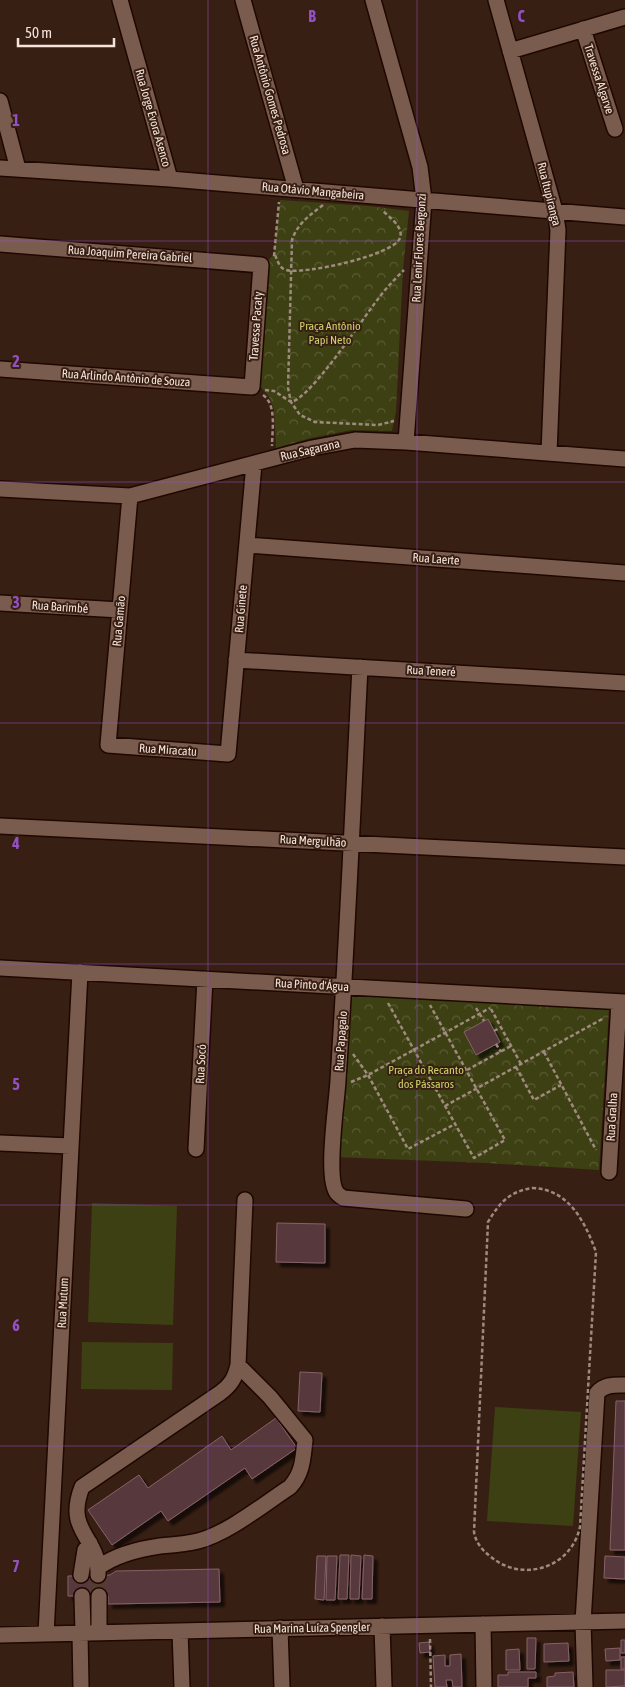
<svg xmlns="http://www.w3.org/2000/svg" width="625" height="1687" font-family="'Asap Condensed',sans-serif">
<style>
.grass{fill:#3d4012}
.park{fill:url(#park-crowns)}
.building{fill:#57383d;stroke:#856267;filter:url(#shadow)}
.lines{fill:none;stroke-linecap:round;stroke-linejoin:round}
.minor-tunnel{stroke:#543c31;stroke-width:15;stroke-dasharray:15 8;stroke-linecap:butt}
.minor-casing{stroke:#1e0801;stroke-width:18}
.path{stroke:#9f8a80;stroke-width:2.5;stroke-dasharray:4 2.5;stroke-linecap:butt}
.minor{stroke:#7a5c4f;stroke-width:15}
.grid{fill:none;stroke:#9351c5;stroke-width:1;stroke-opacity:0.55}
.labels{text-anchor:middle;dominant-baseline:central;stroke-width:4;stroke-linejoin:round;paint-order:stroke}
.street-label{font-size:12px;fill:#f5e3db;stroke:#381f13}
.park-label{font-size:12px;fill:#cbd369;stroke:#381f13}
.grid-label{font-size:16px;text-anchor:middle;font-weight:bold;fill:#9351c5;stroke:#381f13;stroke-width:4;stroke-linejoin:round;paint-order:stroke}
</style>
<defs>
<pattern id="park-crowns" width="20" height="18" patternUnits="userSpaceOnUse" patternTransform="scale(1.25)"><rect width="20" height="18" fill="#3d4012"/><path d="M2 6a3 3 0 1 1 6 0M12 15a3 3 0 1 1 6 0" fill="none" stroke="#5a5b34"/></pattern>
<filter id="shadow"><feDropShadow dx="4.5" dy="4.5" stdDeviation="1" flood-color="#0009"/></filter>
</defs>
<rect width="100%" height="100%" fill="#381f13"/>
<path class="grass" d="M92 1203 177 1206 173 1325 88 1322Z
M82 1342 173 1343 172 1390 81 1389Z
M495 1407 581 1412 573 1526 487 1521Z"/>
<path class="park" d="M280 200 369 206 409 211 403 269 396 411 392 431 352 430 311 438 276 448 274 409 269 397 256 381 264 265 274 254Z
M347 989 609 1009 599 1170 486 1163 334 1157Z"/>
<path class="building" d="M488 1019 500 1042 476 1055 464 1032Z
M277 1223 325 1224V1263L276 1262Z
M300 1372 322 1373 320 1412 298 1411Z
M616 1401H625V1550H610Z
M276 1418 297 1448 252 1479 245 1468 168 1521 161 1511 112 1545 88 1510 139 1475 148 1488 222 1436 231 1450Z
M340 1555H349L347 1599H338Z
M351 1555 361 1556 359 1599H350Z
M364 1555 373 1556 372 1599H362Z
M317 1556H326L324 1600 315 1599Z
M327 1556H337L335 1600H326Z
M605 1556 625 1557V1579L604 1578Z
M219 1569 220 1602 108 1604V1596H68V1576L110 1575 116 1571Z
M527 1638H536L535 1669H527Z
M621 1640H625V1653H621Z
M429 1642 430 1652 420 1653 419 1643Z
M568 1643 569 1661 544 1662V1644Z
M620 1648V1660L606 1661 605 1649Z
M519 1649 520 1670H506V1650Z
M461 1654 462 1687H453L452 1680H446L447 1687H435L433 1656 445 1655V1666H450V1655Z
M621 1657H625V1669H621Z
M606 1670H625V1686L606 1687Z
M508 1672H536V1678H528V1687H498V1675H508Z
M573 1672 574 1687H547V1677L555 1676V1673Z"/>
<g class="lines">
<path class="minor-tunnel" d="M98 1575 99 1596"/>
<defs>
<path id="minor" d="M120 0 170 179
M243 0 296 189
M373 0 420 167 424 200 406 442
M496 0 555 211 558 230 549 453
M583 29 615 129
M510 51 625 17
M0 101 18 169
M0 168 170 179 625 217
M0 244 261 265 252 387 0 369
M0 489 130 496 312 448 355 440 406 442 625 459
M130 496 108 745 228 754 254 464
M247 545 625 573
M0 603 120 610
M236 660 625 683
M360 667C353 805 347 943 338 1080 337 1102 325 1178 337 1193 338 1195 341 1196 343 1198L466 1209
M0 826 625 857
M0 968 625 1002
M0 1143 70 1146
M196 1149 205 979
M609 1172 619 1002
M99 1567C116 1555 139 1549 160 1546 172 1545 186 1544 198 1541 227 1534 264 1504 290 1487 303 1473 303 1458 305 1440L270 1397 238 1365
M81 1575 85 1550 90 1543
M98 1575C100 1536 64 1533 82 1487L220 1393C231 1385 235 1378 238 1365L245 1200
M82 1596 83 1633
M99 1596V1632
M483 1624 484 1687
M382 1626 384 1687
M280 1628 282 1687
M180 1631 182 1687
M80 1633 81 1687
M46 1634 80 972
M0 1635 625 1621
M585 1687 583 1622 597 1393C605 1384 614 1385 625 1385"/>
</defs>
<use href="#minor" class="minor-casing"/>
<path class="path" d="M323 205C310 215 297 224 292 240L288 388 291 402 300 415 315 422 378 425 394 421
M275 255C278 261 279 268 286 270 304 275 394 255 400 238 404 227 389 217 382 210
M274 256 279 202
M265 390 274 391 291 402C311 398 363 318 378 299 386 288 395 279 404 270
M263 395C277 405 272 430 272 446
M388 1003 474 1158 505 1140 430 1005
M476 1008 484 1021
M491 1009 521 1064
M494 1031 501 1027
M496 1044 501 1052
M544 1052 596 1150
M353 1054 368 1075 408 1149 455 1124
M516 1067 534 1100 561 1085
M467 1070 511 1046
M351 1082 368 1075 490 1008
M445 1106 604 1018
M532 1188C569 1189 585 1222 596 1252L580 1527C571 1568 523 1583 491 1557 482 1550 476 1543 474 1532L488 1222C500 1202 509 1192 532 1188Z
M430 1639 431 1687"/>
<use href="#minor" class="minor"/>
</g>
<path class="grid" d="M208 0V1687M417 0V1687M0 241H625M0 482H625M0 723H625M0 964H625M0 1205H625M0 1446H625"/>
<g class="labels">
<g class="street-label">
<text transform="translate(599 79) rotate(72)">Travessa Algarve</text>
<text transform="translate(270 95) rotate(74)">Rua Antônio Gomes Pedrosa</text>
<text transform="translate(153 118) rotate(74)">Rua Jorge Evora Asenco</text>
<text transform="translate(313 191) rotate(5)">Rua Otávio Mangabeira</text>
<text transform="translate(549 194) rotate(76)">Rua Itupiranga</text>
<text transform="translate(419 248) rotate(-87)">Rua Lenir Flores Bergonzi</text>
<text transform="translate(130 254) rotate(4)">Rua Joaquim Pereira Gabriel</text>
<text transform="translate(256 326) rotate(-86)">Travessa Pacaty</text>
<text transform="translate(126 378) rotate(4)">Rua Arlindo Antônio de Souza</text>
<text transform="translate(310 450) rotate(-13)">Rua Sagarana</text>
<text transform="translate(436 559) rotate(4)">Rua Laerte</text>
<text transform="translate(60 607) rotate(4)">Rua Barimbé</text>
<text transform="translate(241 609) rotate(-85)">Rua Ginete</text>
<text transform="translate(119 621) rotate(-85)">Rua Gamão</text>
<text transform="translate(431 671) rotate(3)">Rua Teneré</text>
<text transform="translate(168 750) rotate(4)">Rua Miracatu</text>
<text transform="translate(313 841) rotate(3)">Rua Mergulhão</text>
<text transform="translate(312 985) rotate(3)">Rua Pinto d'Água</text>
<text transform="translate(341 1041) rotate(-86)">Rua Papagaio</text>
<text transform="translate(201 1064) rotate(-87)">Rua Socó</text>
<text transform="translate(612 1117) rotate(-87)">Rua Gralha</text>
<text transform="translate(63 1303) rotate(-87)">Rua Mutum</text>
<text transform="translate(312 1628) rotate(-1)">Rua Marina Luíza Spengler</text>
</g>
<g class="park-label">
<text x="330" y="326">Praça Antônio<tspan x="330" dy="14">Papi Neto</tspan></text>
<text x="426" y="1070">Praça do Recanto<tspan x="426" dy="14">dos Pássaros</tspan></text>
</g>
</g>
<g class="grid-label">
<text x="312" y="22">B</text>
<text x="521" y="22">C</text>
<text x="16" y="126">1</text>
<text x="16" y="367">2</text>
<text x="16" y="608">3</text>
<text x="16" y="849">4</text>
<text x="16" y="1090">5</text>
<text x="16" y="1331">6</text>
<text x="16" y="1572">7</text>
</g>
<path d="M18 38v8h96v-8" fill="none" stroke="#f5e3db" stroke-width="2.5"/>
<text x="25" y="38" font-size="15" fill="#f5e3db" stroke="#381f13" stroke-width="4" paint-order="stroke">50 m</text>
</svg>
